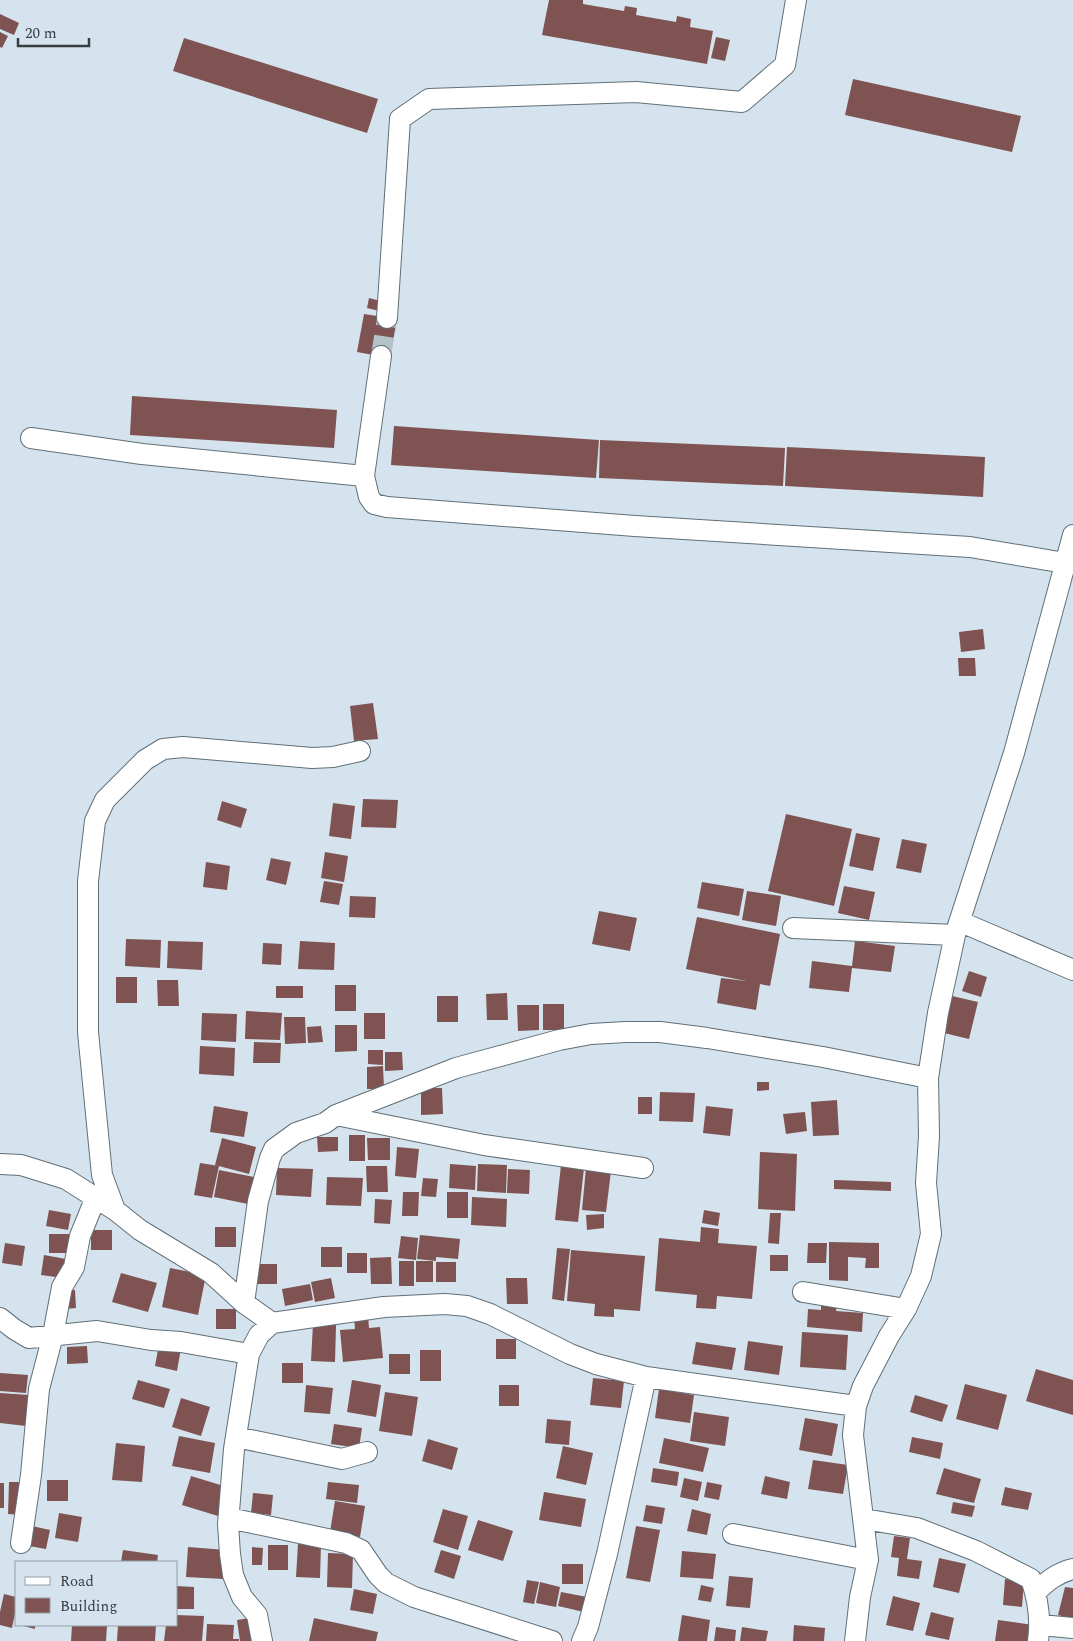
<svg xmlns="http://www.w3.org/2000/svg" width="1073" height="1641" font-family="Spectral,serif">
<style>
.building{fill:#7e5352}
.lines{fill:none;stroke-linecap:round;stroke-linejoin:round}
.street-tunnel{stroke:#b4c2ca;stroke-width:20;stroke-dasharray:20 10;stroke-linecap:butt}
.street-casing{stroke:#616f77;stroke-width:22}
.street{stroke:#fff;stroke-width:20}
</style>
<rect width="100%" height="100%" fill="#d4e3ed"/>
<path class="building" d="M549 0H583V4L624 11 625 6 637 8 636 15 676 22 677 16 691 19 690 27 713 31 707 64 542 35Z
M0 14 19 23 14 35 0 29Z
M0 32 8 36 2 48 0 47Z
M716 37 730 40 725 61 711 58Z
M184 38 378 99 367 133 173 71Z
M853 79 1021 116 1012 152 845 115Z
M369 298 381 301 379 311 367 308Z
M364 314 397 319 390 358 357 352Z
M132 396 337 410 334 448 130 435Z
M394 426 599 440 596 478 391 465Z
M600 440 785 448 783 486 599 478Z
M787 447 985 457 983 497 785 486Z
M983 629 985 649 961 652 959 632Z
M958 658H975L976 676H959Z
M373 703 378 739 354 741 350 706Z
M363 799 398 800 396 828 361 827Z
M222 801 247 809 241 828 217 820Z
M333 803 355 806 351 839 329 836Z
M786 814 852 829 834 906 768 891Z
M856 833 880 838 873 871 849 866Z
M902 839 927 844 921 873 896 868Z
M325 852 348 856 344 882 321 878Z
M271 858 291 862 286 885 266 880Z
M206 862 230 866 227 890 203 887Z
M324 881 343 884 339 905 320 902Z
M702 882 744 889 739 916 697 908Z
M844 886 875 892 869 920 838 913Z
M747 891 781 896 776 926 742 920Z
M350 896 376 897 375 918 349 917Z
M599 911 637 918 630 951 592 944Z
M697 917 780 934 770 986 760 984 756 1010 717 1003 721 978 746 981 686 969Z
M126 939 161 940 160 968 125 966Z
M168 941 203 942 202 970 167 968Z
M300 941 335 943 334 970 298 969Z
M855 941 895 946 891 972 852 968 849 992 809 988 812 961 852 966Z
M263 943 282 944 281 965 262 964Z
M969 971 987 977 981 997 962 991Z
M116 977H137V1003H116Z
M157 980H178L179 1006H158Z
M335 985H356V1011H335Z
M276 986H303V998H276Z
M507 993 508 1020H487L486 994Z
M437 996H458V1022H437Z
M952 996 978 1002 969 1039 944 1033Z
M543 1004H564V1030H543Z
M517 1005H539V1030L518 1031Z
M246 1011 282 1013 280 1040 245 1039Z
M202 1013 237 1014 236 1042 201 1040Z
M364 1013H385V1039H364Z
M284 1017H305L306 1043 285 1044Z
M335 1025H357V1051L335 1052Z
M321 1026 323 1042 308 1043 307 1027Z
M254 1042 281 1043 280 1063H253Z
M200 1046 235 1048 234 1076 199 1074Z
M368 1050H383V1065L368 1064Z
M385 1052H402L403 1070 385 1071Z
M383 1066 384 1089H367V1067Z
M757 1082H769V1090L757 1091Z
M421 1088H442L443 1114 421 1115Z
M660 1092 695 1093 693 1122 659 1121Z
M638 1097H652V1114H638Z
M837 1100 839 1135 813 1136 811 1102Z
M214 1106 248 1112 244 1137 210 1132Z
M706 1106 733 1109 730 1136 703 1133Z
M805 1112 807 1131 786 1134 783 1114Z
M349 1135H365V1161H349Z
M317 1137H338V1151L318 1152Z
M222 1138 256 1147 249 1174 215 1165Z
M367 1138H390V1160H368Z
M397 1147 419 1149 416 1178 395 1176Z
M760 1152 797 1154 795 1211 758 1209Z
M200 1163 219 1166 212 1198 194 1195Z
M450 1164 476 1166 475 1190 449 1188Z
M478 1164 507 1165 506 1193 477 1191Z
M561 1165 584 1168 578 1222 555 1220Z
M366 1166H387L388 1192H367Z
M277 1168 313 1169 311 1197 276 1195Z
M586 1168 611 1171 606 1212 582 1210Z
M508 1169 530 1170 529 1194 507 1193Z
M219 1170 254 1177 248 1204 214 1197Z
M327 1177 363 1178 361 1206 326 1205Z
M423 1178 438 1179 436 1197 421 1196Z
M834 1180 891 1182V1191L834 1189Z
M403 1192H419L418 1216H402Z
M447 1192H468V1218H447Z
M472 1197 507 1199 506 1227 471 1225Z
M375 1199 392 1200 390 1224 374 1223Z
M49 1210 71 1214 68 1230 46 1226Z
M704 1210 720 1213 718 1226 702 1223Z
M770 1213H781L779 1244 768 1243Z
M604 1214V1228L587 1230 586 1215Z
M215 1227H236V1247H215Z
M701 1227 719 1229 718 1243 757 1246 752 1299 717 1296 716 1309 696 1308 697 1295 655 1291 659 1238 700 1242Z
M91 1230H112V1250H91Z
M49 1234H69V1253H49Z
M420 1235 460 1239 458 1259 436 1257V1261L417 1259Z
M401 1236 418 1238 416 1260 398 1258Z
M829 1242 879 1243V1268H865L866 1258 848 1257V1281L829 1280Z
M5 1243 25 1246 22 1266 2 1263Z
M808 1243H827L826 1263H807Z
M321 1247H342V1267H321Z
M557 1248 570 1249 564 1301 552 1299Z
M571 1250 645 1256 640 1311 614 1309V1317L594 1316 595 1304 567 1301Z
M347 1253H367V1273H347Z
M44 1255 66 1259 63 1278 41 1275Z
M770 1255H788V1271H770Z
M391 1257 392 1284H371L370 1258Z
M399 1261H414V1286H399Z
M416 1261H433V1282H416Z
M436 1262H456V1282H436Z
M256 1264H277V1284H256Z
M170 1268 206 1275 198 1315 162 1307Z
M121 1273 157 1283 148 1312 112 1302Z
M331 1278 335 1298 315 1302 311 1282Z
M506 1278H527L528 1304H507Z
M310 1284 313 1300 285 1306 282 1289Z
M64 1290H75L76 1308 65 1309Z
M821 1304 837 1305 836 1311 863 1313 862 1332 807 1327 808 1309 821 1310Z
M216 1309H236V1329H216Z
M368 1316 369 1328 380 1327 383 1358 343 1362 340 1330 355 1329 354 1317Z
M313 1324 336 1325 335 1362 311 1361Z
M802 1332 848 1335 846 1370 800 1367Z
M496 1339H516V1359H496Z
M748 1341 783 1346 779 1375 744 1370Z
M696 1342 736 1348 732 1370 692 1364Z
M159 1344 181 1348 177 1371 155 1366Z
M87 1346 88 1363 67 1364V1347Z
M420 1350H441V1381H420Z
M389 1354H410V1374H389Z
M282 1363H303V1383H282Z
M1036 1369 1073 1380V1415L1026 1401Z
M0 1373 28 1375 26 1393 0 1391Z
M593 1378 624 1381 621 1408 590 1405Z
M138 1380 170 1389 164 1408 132 1399Z
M352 1380 381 1385 376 1417 347 1412Z
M965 1384 1007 1395 998 1430 956 1419Z
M306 1385 333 1388 330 1414 304 1412Z
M499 1385H519V1406H499Z
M659 1389 694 1395 690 1423 655 1418Z
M385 1392 418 1397 412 1436 379 1431Z
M0 1393 29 1395 26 1426 0 1423Z
M915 1395 948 1405 942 1422 910 1412Z
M181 1398 210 1407 201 1436 172 1427Z
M694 1412 729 1417 725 1446 690 1441Z
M805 1418 838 1424 832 1456 799 1450Z
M547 1419 571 1421 569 1445 545 1443Z
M334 1424 362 1428 359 1448 331 1444Z
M179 1436 215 1443 210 1473 172 1466Z
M912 1437 943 1443 940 1459 909 1452Z
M664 1438 709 1448 703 1472 659 1463Z
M428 1439 458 1448 452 1470 422 1461Z
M116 1443 145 1446 142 1482 112 1480Z
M563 1446 593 1453 586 1485 556 1478Z
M813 1460 848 1465 843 1494 808 1489Z
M653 1468 679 1472 677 1486 651 1482Z
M944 1468 981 1479 974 1503 936 1494Z
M191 1476 227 1487 218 1516 182 1505Z
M765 1476 790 1482 787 1499 761 1494Z
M684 1478 702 1482 698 1501 680 1497Z
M47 1480H68V1501H47Z
M9 1482H23L22 1515 8 1514Z
M328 1482 359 1485 357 1503 326 1499Z
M707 1482 722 1485 719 1500 704 1497Z
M0 1483H4V1508H0Z
M1005 1487 1032 1493 1028 1510 1001 1505Z
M544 1492 586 1499 581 1527 539 1520Z
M253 1493 273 1495 271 1515 251 1513Z
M335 1501 365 1506 360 1537 330 1532Z
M953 1502 975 1506 972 1517 951 1513Z
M646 1505 665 1508 662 1524 643 1521Z
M443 1509 468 1516 458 1550 433 1542Z
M692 1509 711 1514 707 1535 687 1531Z
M59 1513 82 1517 78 1542 55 1538Z
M478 1520 513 1531 503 1561 468 1550Z
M32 1526 50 1530 46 1549 29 1546Z
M636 1526 660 1530 650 1582 626 1578Z
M894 1536 910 1538 907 1559 922 1561 919 1579 897 1576 899 1558 891 1557Z
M298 1544 321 1545 320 1578 296 1577Z
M268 1545H288V1570H268Z
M188 1547 226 1550 224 1579 186 1577Z
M252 1547 263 1548 262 1565H252Z
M123 1550 158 1555 157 1562H121Z
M441 1550 461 1556 454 1579 434 1572Z
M682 1551 716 1554 713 1579 680 1577Z
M328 1553 353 1554 352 1588 327 1587Z
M939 1558 966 1564 959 1593 933 1587Z
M562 1564H583V1584H562Z
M729 1576 753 1578 750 1608 726 1606Z
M1005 1579 1024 1581 1022 1607 1003 1605Z
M527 1580 539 1582 534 1604 523 1602Z
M540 1582 560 1587 556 1607 536 1603Z
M701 1585 714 1588 711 1602 698 1600Z
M176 1586 194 1587V1609H176Z
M1065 1587 1073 1588V1619L1058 1615Z
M354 1589 377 1594 373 1614 350 1610Z
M561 1592 587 1597 584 1612 558 1606Z
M4 1594 16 1597V1608L12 1628 0 1625V1612Z
M893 1596 920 1603 913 1631 886 1625Z
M931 1612 954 1618 949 1640 925 1635Z
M176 1615 204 1616 202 1641H164L166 1625H176Z
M682 1615 710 1620 707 1641H678Z
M250 1618 253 1641H240L237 1620Z
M314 1618 378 1632 376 1641H309Z
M998 1620 1033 1625 1031 1641H995Z
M207 1624 234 1625 233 1639H239V1641H206Z
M20 1625H35V1629Z
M72 1625H107L106 1641H71Z
M118 1625H156L155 1641H117Z
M794 1625 825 1628 824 1641H793Z
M716 1627 736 1630 735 1641H714Z
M742 1627 768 1631 766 1641H740Z"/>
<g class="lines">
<path class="street-tunnel" d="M381 356 387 318"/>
<defs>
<path id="street" d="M387 318 400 119 429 99 636 92 742 102 785 65 796 0
M381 356 364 476 369 497 374 504 387 507 635 526 970 547 1065 563
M31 438 142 454 364 476
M961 922 1073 970
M793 928 955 935
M336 1115 484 1145 643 1168
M0 1164 21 1165 66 1179 115 1210 140 1230 211 1273 244 1303 272 1323 384 1307 445 1304 467 1306 490 1314 570 1354 596 1364 646 1377 856 1406 863 1386 889 1336 906 1309 921 1276 931 1234 926 1183 929 1136 928 1078 938 1013 955 935 1014 753 1073 535
M115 1210 102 1175 88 1032V881L95 821 105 800 145 760 163 749 183 747 312 758 333 757 360 751
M803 1292 906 1309
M244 1303 258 1201 270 1158 274 1149 296 1133 325 1123 336 1115 456 1068 559 1040 591 1034 626 1032H660L707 1038 823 1057 928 1078
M0 1318 14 1329 29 1338 97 1331 151 1340 181 1342 249 1354
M236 1437 342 1459 367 1452
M229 1518 346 1543 361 1550 378 1575 386 1583 414 1597 552 1641
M864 1519 917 1528 976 1551 1031 1579C1038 1599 1041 1620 1038 1641
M733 1534 868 1560
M21 1543 31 1475 39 1389 53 1335 62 1287 74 1267 80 1236 96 1197
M1036 1592C1047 1581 1057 1573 1073 1569
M1041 1625 1073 1628
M262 1641 257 1615 242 1597 233 1575 230 1554 228 1524 234 1449 249 1354 259 1335 272 1323
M582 1641 588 1627 607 1554 646 1377
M855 1641 860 1597 868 1560 853 1435 856 1406"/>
</defs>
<use href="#street" class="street-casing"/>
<use href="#street" class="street"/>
</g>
<rect x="15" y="1561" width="162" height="65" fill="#d4e3ed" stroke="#95a0a8"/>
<rect x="25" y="1577" width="25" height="8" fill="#ffffff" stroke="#95a0a8"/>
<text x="60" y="1586" font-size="15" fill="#363c40">Road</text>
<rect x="25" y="1598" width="25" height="15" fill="#7e5352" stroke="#95a0a8"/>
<text x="60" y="1611" font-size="15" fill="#363c40">Building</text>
<path d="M18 38v8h71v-8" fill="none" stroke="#363c40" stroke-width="2.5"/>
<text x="25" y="38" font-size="15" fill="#363c40" stroke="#d4e3ed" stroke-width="4" paint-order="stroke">20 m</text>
</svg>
